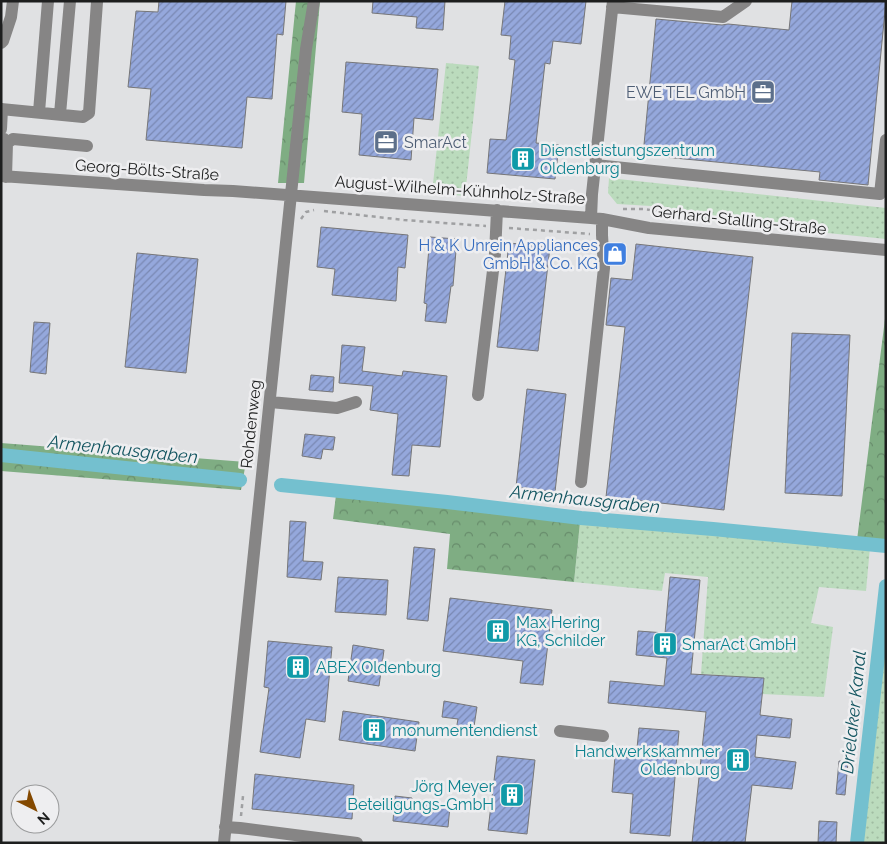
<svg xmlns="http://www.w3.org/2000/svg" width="887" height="844" font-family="Raleway,sans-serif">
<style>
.grass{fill:url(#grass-dots)}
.forest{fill:url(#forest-crowns)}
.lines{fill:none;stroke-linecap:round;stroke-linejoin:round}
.canal{stroke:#74c0cf;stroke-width:14}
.building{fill:url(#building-hatch);stroke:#767678}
.path{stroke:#9fa0a2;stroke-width:2.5;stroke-dasharray:4 4;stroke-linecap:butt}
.minor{stroke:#868585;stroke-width:12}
.labels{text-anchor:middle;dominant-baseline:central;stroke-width:5;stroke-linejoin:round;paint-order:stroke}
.service-label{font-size:16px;fill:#4e5e75;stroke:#eeeef0;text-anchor:end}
.culture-label{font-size:16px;fill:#0d838f;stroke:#eeeef0;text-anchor:start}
.street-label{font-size:16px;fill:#1d1e1e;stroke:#eeeef0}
.shop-label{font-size:16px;fill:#366cbe;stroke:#eeeef0;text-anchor:end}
.water-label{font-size:18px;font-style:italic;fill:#135560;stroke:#eeeef0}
</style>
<defs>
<pattern id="grass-dots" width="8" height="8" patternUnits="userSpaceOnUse" patternTransform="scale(1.25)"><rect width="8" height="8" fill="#bbdbbd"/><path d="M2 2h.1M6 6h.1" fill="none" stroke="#a0bca2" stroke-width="1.8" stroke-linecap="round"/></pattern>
<pattern id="forest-crowns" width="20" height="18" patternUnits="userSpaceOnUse" patternTransform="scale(1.25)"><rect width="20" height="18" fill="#7fad83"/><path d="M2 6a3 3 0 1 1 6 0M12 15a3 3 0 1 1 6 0" fill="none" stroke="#678c6b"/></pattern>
<pattern id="building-hatch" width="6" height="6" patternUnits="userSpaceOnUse" patternTransform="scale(1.25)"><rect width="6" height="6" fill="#95a8dc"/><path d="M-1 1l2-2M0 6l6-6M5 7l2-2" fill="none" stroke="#7988b2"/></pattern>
</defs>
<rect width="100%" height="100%" fill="#e0e1e3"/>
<path class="grass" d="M446 63 479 66 465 196 432 193Z
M609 178 886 208V239L682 218 668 207 617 204 608 193Z
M580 522 870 547 866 591 819 587 811 623 833 627 824 697 762 694 764 678 701 674 708 577 665 573 662 591 574 582Z
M886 630V843H863Z"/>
<path class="forest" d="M296 1H320L304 183H278Z
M886 311V543L857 540Z
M1 443 246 462 241 490 1 471Z
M336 495 580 522 574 582 447 569 450 534 333 519Z"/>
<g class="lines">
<path class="canal" d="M1 455 240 480
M281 485 447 502 581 518 713 529 886 546
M857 843 886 586"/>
</g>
<path class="building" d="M159 1H286L283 35 277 34 272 99 247 97 242 148 146 140 151 89 128 87 136 11 158 12Z
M373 1H445L443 30 416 28 417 17 372 13Z
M505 1H586L581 44 553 41 550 64 545 63 536 143 559 145 555 179 487 173 490 139 506 140 515 60 509 59 511 36 501 35Z
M792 1H886L868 185 819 180 820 172 643 155 656 19 722 25 728 24 789 30Z
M346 62 438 69 433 120 414 118 411 160 359 155 362 114 342 112Z
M321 227 408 235 405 268 398 267 396 301 332 295 335 269 317 267Z
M430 237 457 239 453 286H451L446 323 425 321 427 304 424 303Z
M509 243 550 247 538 351 497 347Z
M636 244 753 257 724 510 606 497 625 327 606 325 611 278 632 280Z
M137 253 198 259 186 373 125 367Z
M34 322 50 323 46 374 30 372Z
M792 333 850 335 842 496 785 493Z
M342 345 365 347 362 371 402 376 403 371 447 376 440 447 412 445 409 476 392 475 398 414 370 410 373 386 339 383Z
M311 375 334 377 333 392 309 390Z
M527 389 566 394 555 492 516 487Z
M305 434 335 437 333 450 323 449 321 459 302 456Z
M290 521 306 522 303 561 323 562 321 580 287 577Z
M414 547 435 549 428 621 407 619Z
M338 577 388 580 386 615 335 612Z
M670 577 700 580 691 674 764 678 760 715 792 719 790 738 757 735 755 757 796 762 792 789 752 785 745 843H692L706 712 608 703 610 681 664 686 667 658 636 655 638 631 665 633Z
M450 598 552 610 543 685 520 683 523 661 443 651Z
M268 641 332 647 325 722 306 719 300 758 260 752 269 688 264 687Z
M353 645 384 650 379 686 348 681Z
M444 701 477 707 473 733 456 730 458 719 442 717Z
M343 711 419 722 415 751 339 740Z
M639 728 679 731 670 836 630 833 633 794 612 792 615 756 636 758Z
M497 756 535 760 527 834 488 830Z
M839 761 848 762 845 795 836 794Z
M255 774 354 785 352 819 252 809Z
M395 796 412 798V802L450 806 448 827 393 821Z
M819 821 837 822 836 843H818Z"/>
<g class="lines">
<path class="path" d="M623 209H643L664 212 671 217
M324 211 404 220 486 226
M301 219 306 212 314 210
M509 228 590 234
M241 816 243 796"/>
<path class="minor" d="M612 7 723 17 746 1
M1 43 3 41 11 17 13 1
M1 109 83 117 89 113 97 2
M39 112 48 1
M60 114 70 1
M1 129 2 109
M1 138 4 139 7 143 6 177
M7 143 13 139 87 146
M595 165 880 194 886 140
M1 176 204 190 233 191 591 218 602 219 649 228 886 250
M591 218 592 194 613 1
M478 395 495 254 497 210
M270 402 337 408 356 402
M581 482 604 268 602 235V219
M560 731 603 736
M225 827 240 828 357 843
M224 843 306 49 314 1"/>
</g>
<defs>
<symbol id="office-square" viewBox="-11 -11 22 22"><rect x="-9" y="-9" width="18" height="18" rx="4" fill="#5c6f8a" stroke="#eeeef0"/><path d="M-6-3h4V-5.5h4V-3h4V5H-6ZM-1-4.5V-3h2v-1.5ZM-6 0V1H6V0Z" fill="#fff"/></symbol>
<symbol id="building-square" viewBox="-11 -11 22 22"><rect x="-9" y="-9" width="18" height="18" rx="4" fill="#0f9aa8" stroke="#eeeef0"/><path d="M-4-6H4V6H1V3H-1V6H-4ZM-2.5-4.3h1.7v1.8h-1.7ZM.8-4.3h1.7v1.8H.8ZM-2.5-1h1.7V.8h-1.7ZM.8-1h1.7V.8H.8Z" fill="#fff"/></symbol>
<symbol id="shop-square" viewBox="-11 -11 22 22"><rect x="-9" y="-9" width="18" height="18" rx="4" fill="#3f7fe0" stroke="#eeeef0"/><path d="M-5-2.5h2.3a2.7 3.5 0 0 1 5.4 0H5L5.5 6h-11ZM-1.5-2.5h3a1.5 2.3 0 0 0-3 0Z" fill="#fff"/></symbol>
</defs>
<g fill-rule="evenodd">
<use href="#office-square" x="749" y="78" width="28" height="28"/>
<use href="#office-square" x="372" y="128" width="28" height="28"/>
<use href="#building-square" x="509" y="145" width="28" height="28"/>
<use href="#shop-square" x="601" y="240" width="28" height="28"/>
<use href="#building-square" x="484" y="617" width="28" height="28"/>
<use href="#building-square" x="651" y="630" width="28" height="28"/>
<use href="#building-square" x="284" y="653" width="28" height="28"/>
<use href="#building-square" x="360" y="716" width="28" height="28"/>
<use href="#building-square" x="724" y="746" width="28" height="28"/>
<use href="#building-square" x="498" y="781" width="28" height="28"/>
</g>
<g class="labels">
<g class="service-label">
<text x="746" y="92">EWE TEL GmbH</text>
<text x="404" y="142" text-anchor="start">SmarAct</text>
</g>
<g class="culture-label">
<text x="540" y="150">Dienstleistungszentrum<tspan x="540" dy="18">Oldenburg</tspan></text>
<text x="516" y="622">Max Hering<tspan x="516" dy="18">KG, Schilder</tspan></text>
<text x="682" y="644">SmarAct GmbH</text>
<text x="316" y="667">ABEX Oldenburg</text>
<text x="392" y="730">monumentendienst</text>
<text x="720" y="751" text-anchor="end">Handwerkskammer<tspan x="720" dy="18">Oldenburg</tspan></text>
<text x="494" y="786" text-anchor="end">Jörg Meyer<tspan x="494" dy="18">Beteiligungs-GmbH</tspan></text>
</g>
<g class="street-label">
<text transform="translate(147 170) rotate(4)">Georg-Bölts-Straße</text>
<text transform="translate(460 190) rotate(4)">August-Wilhelm-Kühnholz-Straße</text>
<text transform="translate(739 220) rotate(6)">Gerhard-Stalling-Straße</text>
<text transform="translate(251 424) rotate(-84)">Rohdenweg</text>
</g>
<g class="shop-label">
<text x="598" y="245">H &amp; K Unrein Appliances<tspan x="598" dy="18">GmbH &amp; Co. KG</tspan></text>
</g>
<g class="water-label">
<text transform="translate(123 449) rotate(6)">Armenhausgraben</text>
<text transform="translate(585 499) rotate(6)">Armenhausgraben</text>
<text transform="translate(853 712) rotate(-84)">Drielaker Kanal</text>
</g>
</g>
<rect width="887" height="844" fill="none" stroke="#1d1e1e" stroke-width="5"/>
<g transform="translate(35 809) rotate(138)"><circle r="24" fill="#eeeef0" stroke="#9a9b9c"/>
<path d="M0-4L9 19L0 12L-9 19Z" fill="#844900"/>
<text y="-8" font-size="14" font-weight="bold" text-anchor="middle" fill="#1d1e1e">N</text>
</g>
</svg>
